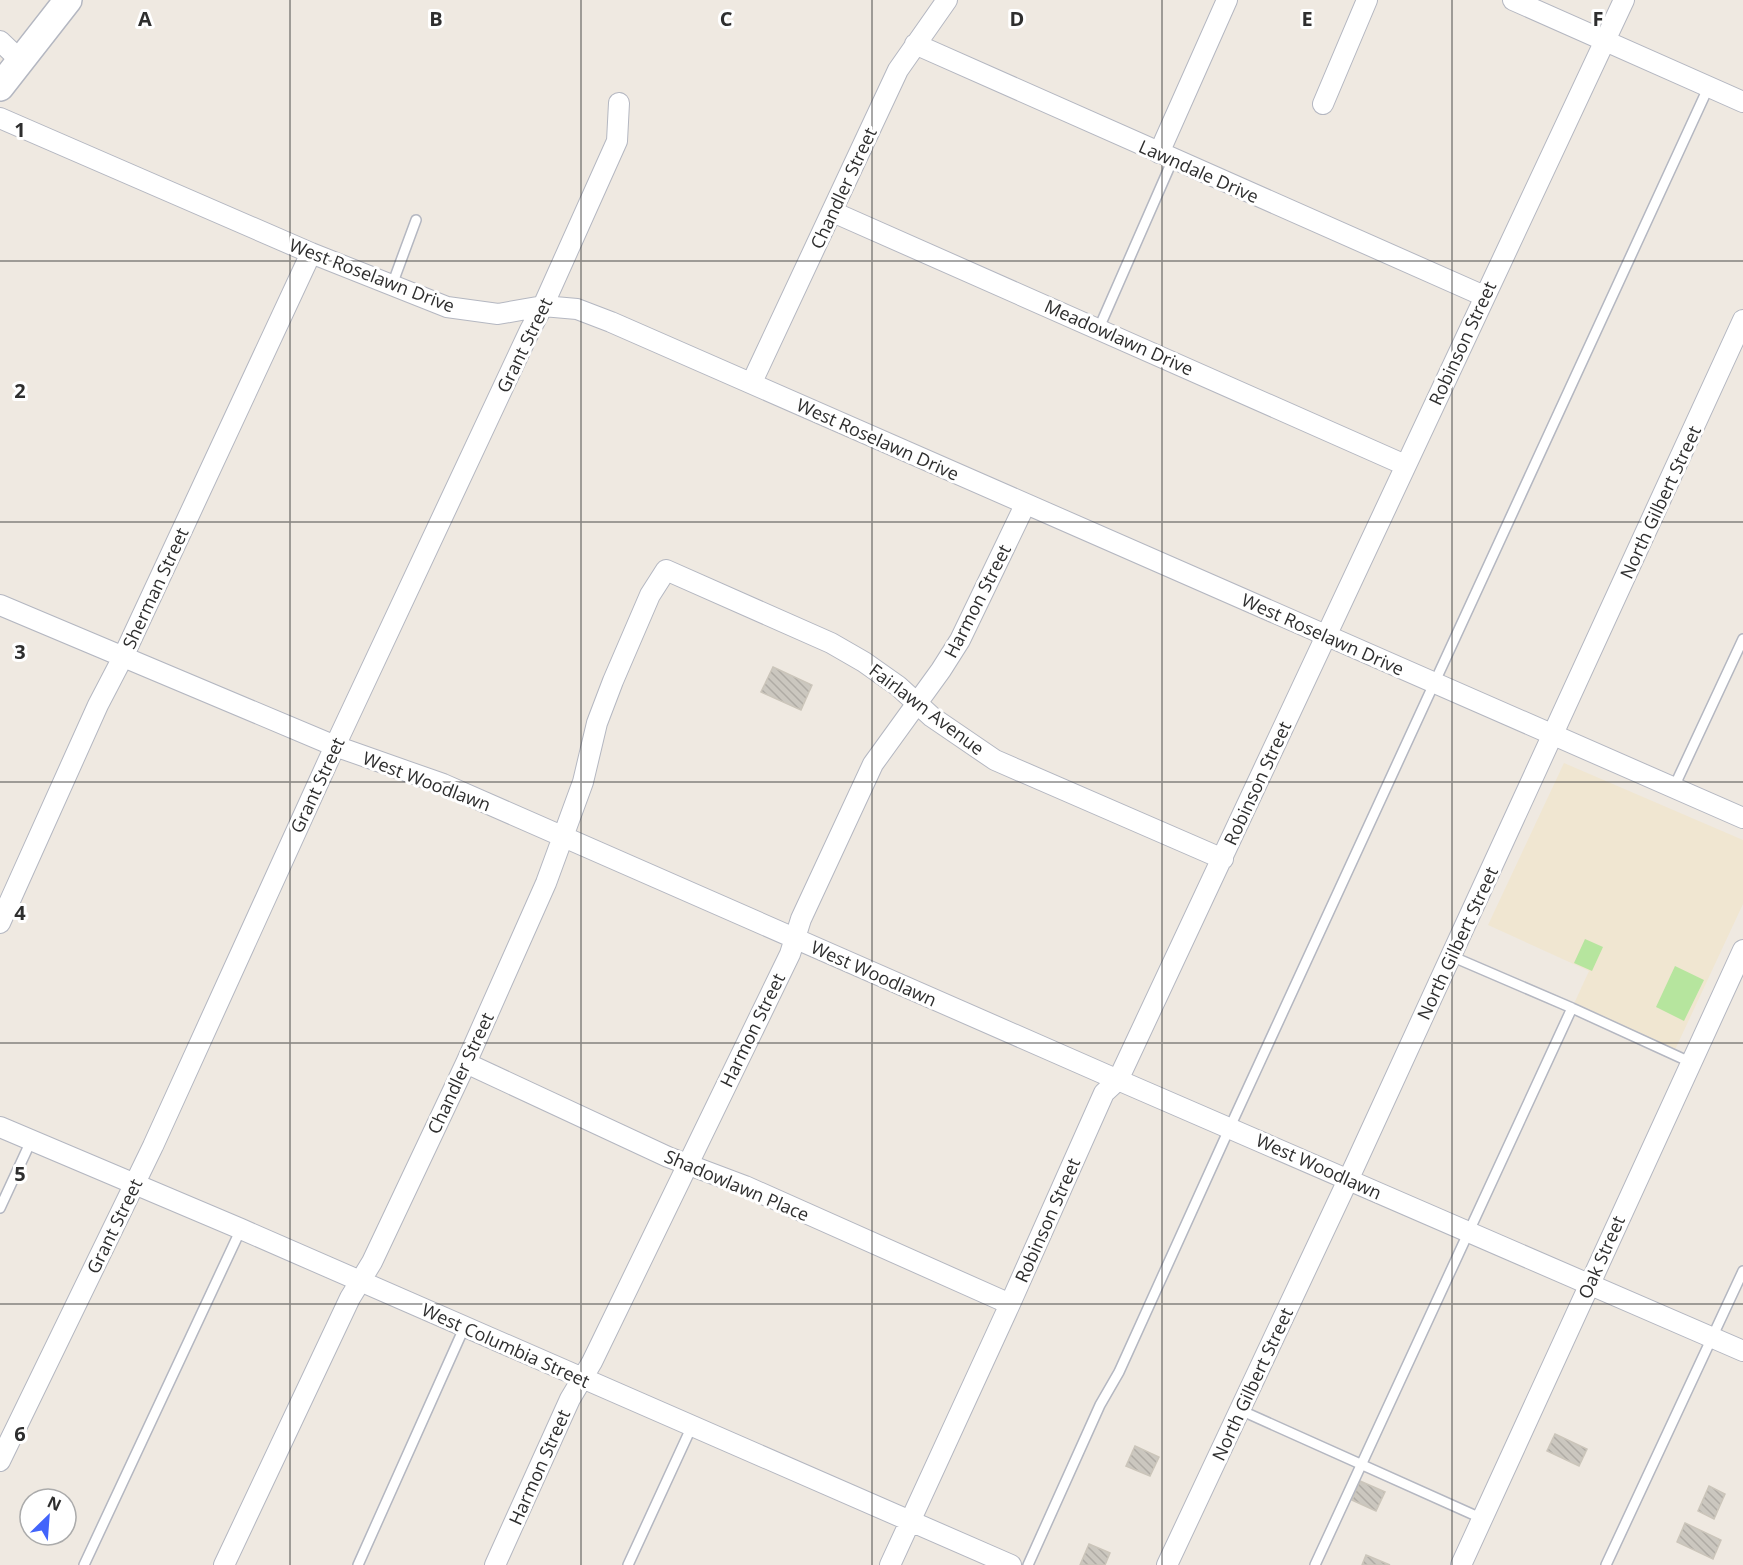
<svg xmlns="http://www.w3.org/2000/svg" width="1743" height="1565" font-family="'Open Sans',sans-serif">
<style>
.education{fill:#f0e6d1}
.park{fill:#b6e59e}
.building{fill:url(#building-back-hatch);stroke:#cbc5ba;stroke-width:1.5}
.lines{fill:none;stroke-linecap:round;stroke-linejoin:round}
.lane-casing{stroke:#b4b7c1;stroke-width:12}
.street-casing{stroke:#b4b7c1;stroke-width:22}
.secondary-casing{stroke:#b4b7c1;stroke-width:30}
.lane{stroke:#fff;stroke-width:9}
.street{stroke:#fff;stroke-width:20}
.secondary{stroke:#fff;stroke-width:27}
.grid{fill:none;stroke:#2e2e2e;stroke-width:1.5;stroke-opacity:0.55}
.labels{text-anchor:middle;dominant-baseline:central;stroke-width:6;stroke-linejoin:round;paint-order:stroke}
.street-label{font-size:18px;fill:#2e2e2e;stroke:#fff}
.grid-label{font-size:20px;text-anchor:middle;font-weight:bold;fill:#2e2e2e;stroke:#fff;stroke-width:6;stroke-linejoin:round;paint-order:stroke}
</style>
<defs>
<pattern id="building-back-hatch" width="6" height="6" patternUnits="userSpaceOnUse" patternTransform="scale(1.5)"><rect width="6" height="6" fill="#cbc7bf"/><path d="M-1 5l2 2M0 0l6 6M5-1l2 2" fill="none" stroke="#afaba4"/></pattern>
</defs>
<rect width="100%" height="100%" fill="#efe9e1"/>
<path class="education" d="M1564 763 1743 840V904L1673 1054 1572 1008 1589 971 1488 925Z"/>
<path class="park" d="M1585 939 1603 947 1592 971 1574 963Z
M1675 966 1704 980 1684 1021 1656 1007Z"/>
<path class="building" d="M773 667 812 685 801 710 761 692Z
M1555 1434 1587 1449 1579 1466 1547 1451Z
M1135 1446 1159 1457 1150 1476 1126 1466Z
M1360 1481 1385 1492 1376 1511 1352 1500Z
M1709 1486 1725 1494 1714 1519 1698 1511Z
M1685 1523 1721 1540 1713 1559 1677 1542Z
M1089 1544 1110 1553 1105 1565H1080Z
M1366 1555 1390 1565H1362Z"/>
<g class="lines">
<defs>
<path id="lane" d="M392 285 416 220
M1099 328 1173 159
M1674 787 1743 639
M1451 956 1572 1008 1690 1062
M0 1208 31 1141
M1240 1410 1483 1519
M84 1565 241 1229
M358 1565 464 1328
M628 1565 692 1426
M1028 1565 1100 1405 1119 1372 1230 1127 1709 86
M1315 1565 1572 1008
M1606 1565 1743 1271"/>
<path id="street" d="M1513 0 1743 102
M0 41 21 61
M915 44 1484 296
M1323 104 1367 0
M0 118 311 253 447 307 498 314 543 306 577 309 611 322 1743 818
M1159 153 1227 0
M833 212 1405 465
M752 382 898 70 947 0
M0 605 335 746 443 784 1118 1080 1743 1351
M0 923 98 705 123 657 311 253
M466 1063 668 1157 745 1186 1010 1304
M0 1127 241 1229 1011 1565
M0 1461 153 1146 335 746 530 330 543 306 617 141 619 103
M224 1565 350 1298 372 1262 466 1063 546 883 583 782 597 723 613 681 650 595 666 570 831 643 864 662 898 686 932 717 995 760 1223 859
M495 1565 570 1399 592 1362 790 954 801 919 873 764 941 670 960 640 1025 505
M890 1565 1010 1304 1104 1093 1118 1080 1624 0
M1167 1565 1355 1165 1743 320
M1461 1565 1743 950"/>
<path id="secondary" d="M0 87 68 0"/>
</defs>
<use href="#lane" class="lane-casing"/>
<use href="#street" class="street-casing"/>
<use href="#secondary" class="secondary-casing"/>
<use href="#lane" class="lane"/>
<use href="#street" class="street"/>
<use href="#secondary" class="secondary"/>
</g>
<path class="grid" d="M290 0V1565M581 0V1565M872 0V1565M1162 0V1565M1452 0V1565M0 261H1743M0 522H1743M0 782H1743M0 1043H1743M0 1304H1743"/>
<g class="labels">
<g class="street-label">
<text transform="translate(1199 171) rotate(24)">Lawndale Drive</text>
<text transform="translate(843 188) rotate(-65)">Chandler Street</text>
<text transform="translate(372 275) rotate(21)">West Roselawn Drive</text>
<text transform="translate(1119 337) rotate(24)">Meadowlawn Drive</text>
<text transform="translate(1462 343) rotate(-65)">Robinson Street</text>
<text transform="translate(524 345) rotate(-64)">Grant Street</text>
<text transform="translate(878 439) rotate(24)">West Roselawn Drive</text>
<text transform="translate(1660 502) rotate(-65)">North Gilbert Street</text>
<text transform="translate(155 588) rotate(-65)">Sherman Street</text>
<text transform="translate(977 601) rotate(-63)">Harmon Street</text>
<text transform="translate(1323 634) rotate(24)">West Roselawn Drive</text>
<text transform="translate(927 709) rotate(37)">Fairlawn Avenue</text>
<text transform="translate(427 781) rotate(21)">West Woodlawn</text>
<text transform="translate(1257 783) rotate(-65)">Robinson Street</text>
<text transform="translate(317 785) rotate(-65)">Grant Street</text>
<text transform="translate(1457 943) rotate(-65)">North Gilbert Street</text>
<text transform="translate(874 973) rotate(24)">West Woodlawn</text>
<text transform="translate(752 1030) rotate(-64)">Harmon Street</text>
<text transform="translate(460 1073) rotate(-65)">Chandler Street</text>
<text transform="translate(1319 1166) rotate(24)">West Woodlawn</text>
<text transform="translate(737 1185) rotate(23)">Shadowlawn Place</text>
<text transform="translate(1047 1220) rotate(-66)">Robinson Street</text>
<text transform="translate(114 1226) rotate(-64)">Grant Street</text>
<text transform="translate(1601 1257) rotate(-66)">Oak Street</text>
<text transform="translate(506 1345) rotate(24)">West Columbia Street</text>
<text transform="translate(1252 1384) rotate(-65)">North Gilbert Street</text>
<text transform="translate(539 1467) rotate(-66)">Harmon Street</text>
</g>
</g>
<g class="grid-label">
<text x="145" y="26">A</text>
<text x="436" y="26">B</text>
<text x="726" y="26">C</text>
<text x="1017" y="26">D</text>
<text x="1307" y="26">E</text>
<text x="1598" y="26">F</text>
<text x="20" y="137">1</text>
<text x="20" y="398">2</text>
<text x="20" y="659">3</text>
<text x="20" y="920">4</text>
<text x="20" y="1181">5</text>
<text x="20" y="1441">6</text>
</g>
<g transform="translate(48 1517) rotate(25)"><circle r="28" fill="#ffffff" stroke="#ababab" stroke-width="1.5"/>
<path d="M0-4.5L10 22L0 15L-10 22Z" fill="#4264fb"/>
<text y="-9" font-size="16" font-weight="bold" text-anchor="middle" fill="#2e2e2e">N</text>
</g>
</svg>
